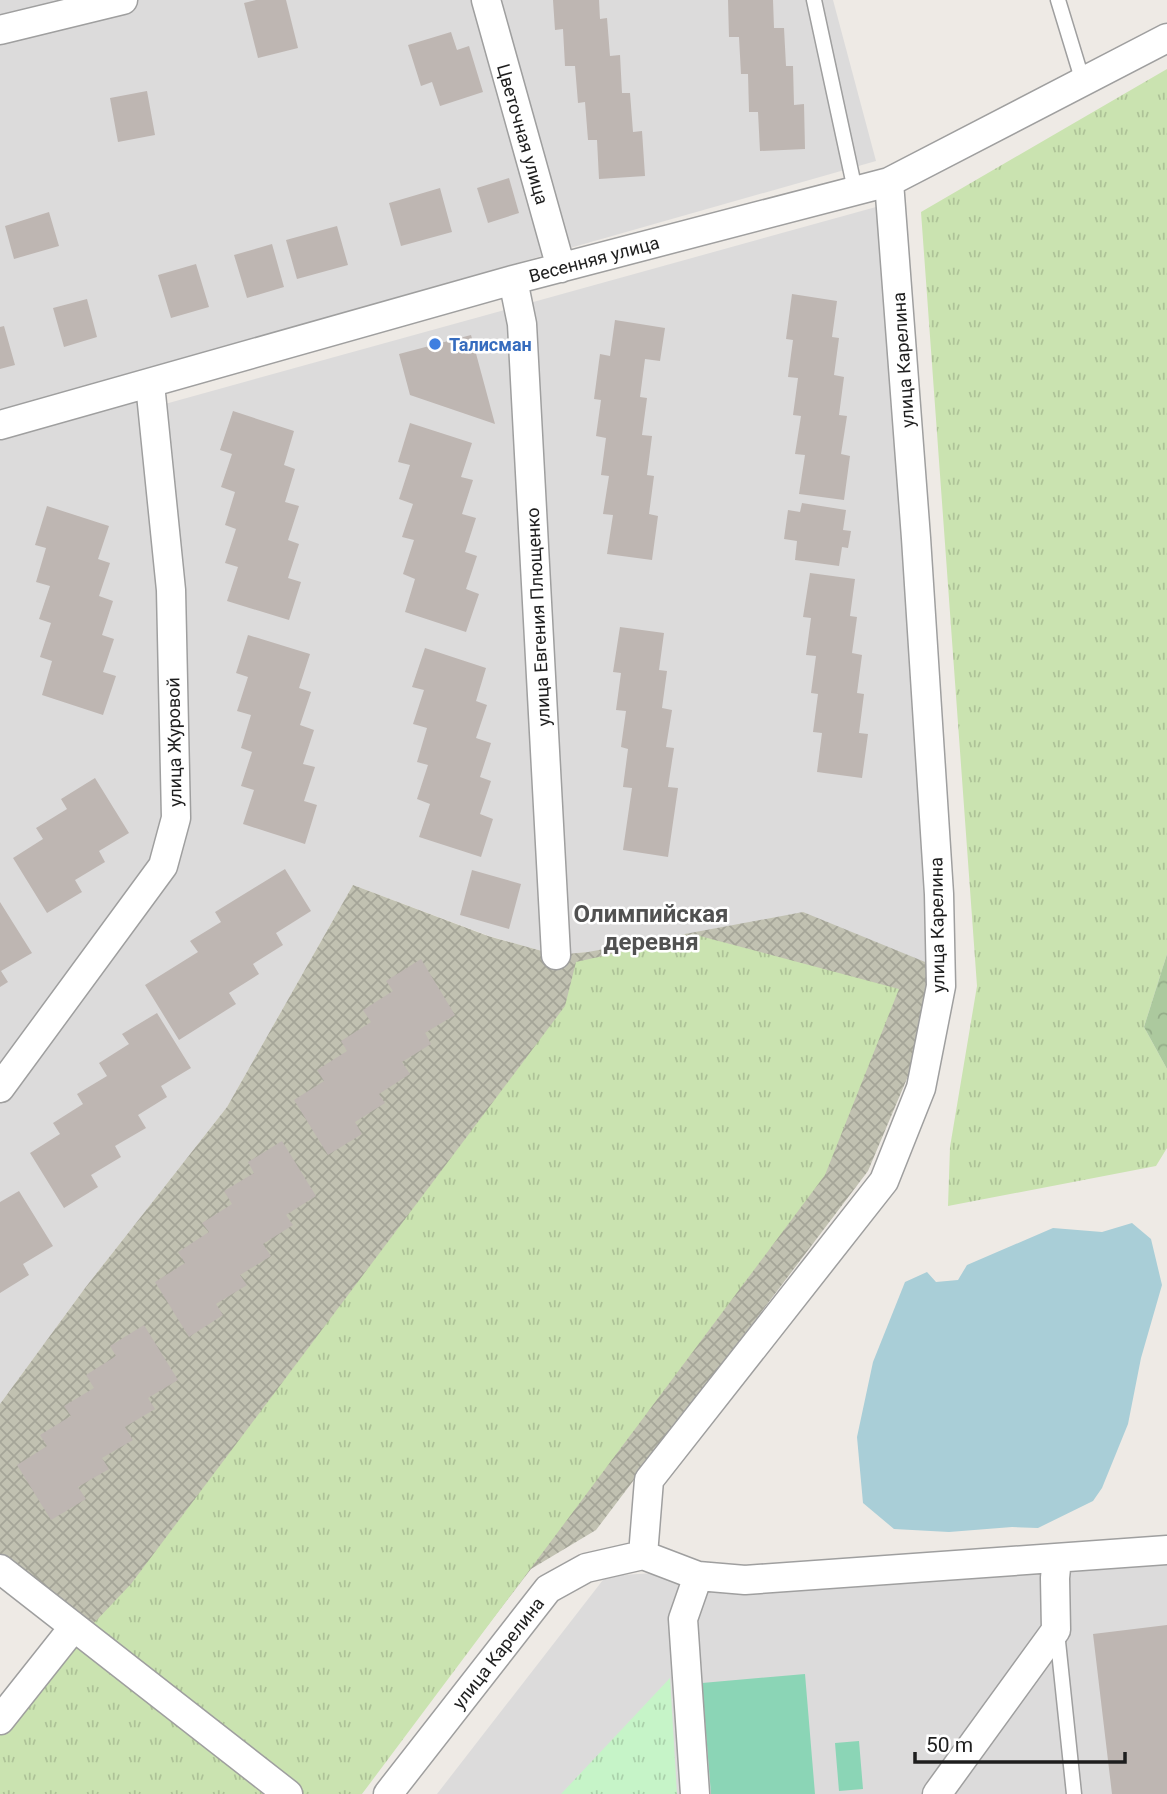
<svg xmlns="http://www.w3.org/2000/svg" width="1167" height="1794" font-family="Roboto,sans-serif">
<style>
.residential{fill:#dcdbdb}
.construction{fill:url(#construction-cross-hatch)}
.grass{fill:url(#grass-tufts)}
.forest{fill:url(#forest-crowns)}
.park{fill:url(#park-tufts)}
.pitch{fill:#8bd5b6}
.water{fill:#a9ced7}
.building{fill:#beb6b2}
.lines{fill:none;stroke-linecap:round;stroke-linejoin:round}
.lane-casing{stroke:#9f9f9f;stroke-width:17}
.street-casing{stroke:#9f9f9f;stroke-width:31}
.lane{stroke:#fff;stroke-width:14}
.street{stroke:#fff;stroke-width:28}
.shop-dot{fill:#3f7fe0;stroke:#fff;stroke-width:2.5}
.labels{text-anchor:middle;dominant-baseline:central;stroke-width:5;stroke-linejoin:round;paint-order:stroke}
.street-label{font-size:18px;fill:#1e1e1e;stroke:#fff}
.shop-label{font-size:18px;font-weight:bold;fill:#366cbe;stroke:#fff;text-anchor:start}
.district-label{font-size:24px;font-weight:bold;fill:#515151;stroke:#fff}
</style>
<defs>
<pattern id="construction-cross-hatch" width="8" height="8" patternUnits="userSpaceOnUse" patternTransform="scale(1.75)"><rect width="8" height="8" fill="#c1c1b1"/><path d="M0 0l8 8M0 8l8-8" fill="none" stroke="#a5a598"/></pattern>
<pattern id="grass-tufts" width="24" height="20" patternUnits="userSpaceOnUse" patternTransform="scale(1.75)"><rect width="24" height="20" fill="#cae3b0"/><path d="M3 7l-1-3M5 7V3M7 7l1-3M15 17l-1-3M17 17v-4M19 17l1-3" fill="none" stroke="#adc297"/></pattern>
<pattern id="forest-crowns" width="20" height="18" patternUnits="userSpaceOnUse" patternTransform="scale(1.75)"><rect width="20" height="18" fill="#acc99e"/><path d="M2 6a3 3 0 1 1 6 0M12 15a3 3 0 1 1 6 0" fill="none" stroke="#94ac88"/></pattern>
<pattern id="park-tufts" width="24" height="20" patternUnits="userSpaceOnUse" patternTransform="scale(1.75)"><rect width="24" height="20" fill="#c6f4c8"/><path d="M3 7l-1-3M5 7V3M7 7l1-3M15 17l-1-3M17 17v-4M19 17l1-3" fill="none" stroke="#aad1ab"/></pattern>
</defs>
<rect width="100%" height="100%" fill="#eeeae5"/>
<path class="residential" d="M0 0H833L876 161 0 410Z
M876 207 919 772 930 964 588 952 556 955 489 936 353 885 227 1107 85 1288 0 1404V430L129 395 147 409Z
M1167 1541V1794H437L606 1576Z"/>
<path class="construction" d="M353 885 488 936 556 955 588 952 803 912 930 964 911 1069 868 1171 596 1530 531 1569 358 1794H317L0 1554V1404L85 1288 227 1107Z"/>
<path class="grass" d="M1167 69V954L1144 1027 1167 1069V1148L1156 1166 948 1206 950 1147 977 986 921 212Z
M696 935 899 989 825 1175 362 1794H0V1733L56 1663 131 1584 565 1006 576 962Z"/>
<path class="forest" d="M1167 954V1069L1144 1027Z"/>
<path class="park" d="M670 1678 677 1794H561Z"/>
<path class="pitch" d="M805 1674 815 1794H711L702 1683Z
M859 1741 863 1789 839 1791 835 1743Z"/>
<path class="water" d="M1132 1223 1151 1239 1162 1285 1141 1358 1128 1424 1102 1488 1093 1501 1038 1528 1012 1527 949 1532 894 1529 863 1503 857 1437 873 1362 905 1282 927 1272 936 1282 958 1280 967 1265 1053 1228 1102 1232Z"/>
<path class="building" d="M256 0H286L298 48 258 58 244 3Z
M553 0H599L600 19 607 18 610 56 620 55 622 93H630L633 132 642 131 645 176 599 179 597 140H588L585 102 578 103 575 66H565L563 29 555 30Z
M728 0H773L774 28H784L786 66H793L794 105 804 104 805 149 760 151 758 112H749L748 74H741L739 37H729Z
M451 32 457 50 469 46 483 92 440 106 432 82 421 86 408 45Z
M147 91 155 135 118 142 110 98Z
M509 178 519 213 488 223 477 188Z
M440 188 452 232 401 246 389 203Z
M49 212 59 246 14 259 5 226Z
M337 226 348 265 297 279 286 240Z
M272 244 284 287 247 298 234 255Z
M196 264 209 307 171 318 158 275Z
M792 294 837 301 832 337 839 338 834 375 844 377 839 415 847 416 841 454 850 456 844 500 799 494 805 455 795 454 801 416 793 415 798 378 788 377 793 340 786 339Z
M87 299 97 337 64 347 53 308Z
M615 320 665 328 660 361 645 359 640 397 647 398 642 435 652 436 647 475 654 476 649 514 658 516 652 560 607 554 613 515 603 514 609 476 601 475 606 438 596 436 601 400 594 399 600 354 610 356Z
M4 326 15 365 0 369V327Z
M471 335 495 424 410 395 399 354Z
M233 411 294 431 284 465 295 469 285 502 299 506 288 540 299 544 288 578 301 582 289 620 227 601 238 567 225 563 236 529 225 525 235 492 221 487 232 454 220 450Z
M410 423 472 443 461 477 473 480 462 514 476 518 465 552 477 556 466 589 479 594 466 632 405 612 415 579 403 574 414 540 402 537 413 504 399 499 410 465 398 462Z
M802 503 846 510 843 530 851 531 848 548 842 547 839 566 795 560 797 541 784 539 788 510 800 512Z
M47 506 109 526 98 559 110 563 99 596 113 601 102 635 114 639 103 672 116 676 103 715 42 695 52 661 40 657 51 623 39 619 50 586 36 582 46 548 35 545Z
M810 573 855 579 850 616 857 617 852 653 862 655 857 693 864 694 859 733 868 734 862 778 817 772 822 733 813 732 818 694 811 693 816 656 806 655 811 618 803 617Z
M620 627 664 633 659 670 667 671 662 708 672 710 666 747 674 748 668 787 678 788 668 857 623 850 632 788 623 787 628 749 621 747 626 711 616 710 621 673 613 672Z
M248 635 310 654 299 688 311 692 300 725 314 730 303 764 315 767 304 801 317 805 305 844 243 824 254 790 241 786 252 752 241 748 251 715 237 711 248 677 236 673Z
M425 648 486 668 476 701 487 705 476 738 491 743 480 777 491 781 480 814 493 819 481 857 419 837 430 804 417 799 428 765 417 762 427 728 413 724 424 690 412 687Z
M95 778 129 833 99 851 105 862 75 880 82 892 47 913 13 858 43 839 36 828 67 809 61 799Z
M285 869 311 911 276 933 283 945 253 964 259 974 229 993 236 1004 179 1040 145 985 198 952 190 941 221 922 215 912Z
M472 870 521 884 509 929 460 915Z
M0 902 32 953 1 971 8 982 0 987Z
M421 959 455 1015 425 1033 431 1044 402 1062 410 1074 379 1094 385 1103 355 1122 362 1134 328 1155 294 1100 324 1081 317 1070 347 1051 341 1041 371 1022 363 1010 393 991 386 981Z
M157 1013 191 1068 161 1086 167 1097 138 1115 146 1128 115 1146 121 1157 91 1175 98 1187 64 1208 30 1153 60 1134 53 1123 83 1104 77 1094 107 1076 99 1063 129 1044 122 1034Z
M282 1141 316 1196 286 1215 293 1225 263 1244 271 1256 240 1275 247 1285 216 1304 223 1315 189 1337 155 1282 185 1263 178 1252 209 1232 202 1223 232 1204 224 1191 254 1173 248 1162Z
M19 1191 53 1246 23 1264 29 1275 0 1293V1202Z
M144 1325 178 1380 148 1398 155 1409 125 1427 133 1440 102 1458 109 1469 78 1487 86 1499 51 1520 17 1465 47 1446 40 1435 71 1416 64 1406 94 1388 86 1375 116 1356 110 1346Z
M1167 1625V1794H1112L1093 1634Z"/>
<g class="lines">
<defs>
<path id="lane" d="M814 0 855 190
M1058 0 1083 82
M1057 1632 1074 1794"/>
<path id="street" d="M486 0 561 268
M0 30 123 0
M513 280 522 324 556 955
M0 425 513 280 889 182 1167 38
M0 1088 163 866 176 818 171 590 150 384
M643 1555 649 1480 884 1181 921 1088 941 986 939 894 916 538 889 182
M643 1555 698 1576 745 1580 1167 1550
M0 1569 288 1794
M0 1720 73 1628
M388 1794 548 1589 586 1568 643 1555
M695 1794 683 1619 698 1576
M937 1794 1056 1630 1055 1578 1057 1558"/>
</defs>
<use href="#lane" class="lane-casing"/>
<use href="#street" class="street-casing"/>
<use href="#lane" class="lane"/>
<use href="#street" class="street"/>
</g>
<circle class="shop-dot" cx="435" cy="344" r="7"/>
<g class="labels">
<g class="street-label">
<text transform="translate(523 134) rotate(74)">Цветочная улица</text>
<text transform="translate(594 259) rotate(-15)">Весенняя улица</text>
<text transform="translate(903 360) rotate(-94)">улица Карелина</text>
<text transform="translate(538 617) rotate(-93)">улица Евгения Плющенко</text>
<text transform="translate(174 742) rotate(-91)">улица Журовой</text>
<text transform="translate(937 925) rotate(-91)">улица Карелина</text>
<text transform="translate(498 1653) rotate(-52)">улица Карелина</text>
</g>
<g class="shop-label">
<text x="449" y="344">Талисман</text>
</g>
<g class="district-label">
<text x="651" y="914">Олимпийская<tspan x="651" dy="28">деревня</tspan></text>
</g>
</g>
<path d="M915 1752v10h210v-10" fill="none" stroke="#1e1e1e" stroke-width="3.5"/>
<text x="926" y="1752" font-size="21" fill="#1e1e1e" stroke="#ffffff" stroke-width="5" paint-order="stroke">50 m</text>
</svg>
